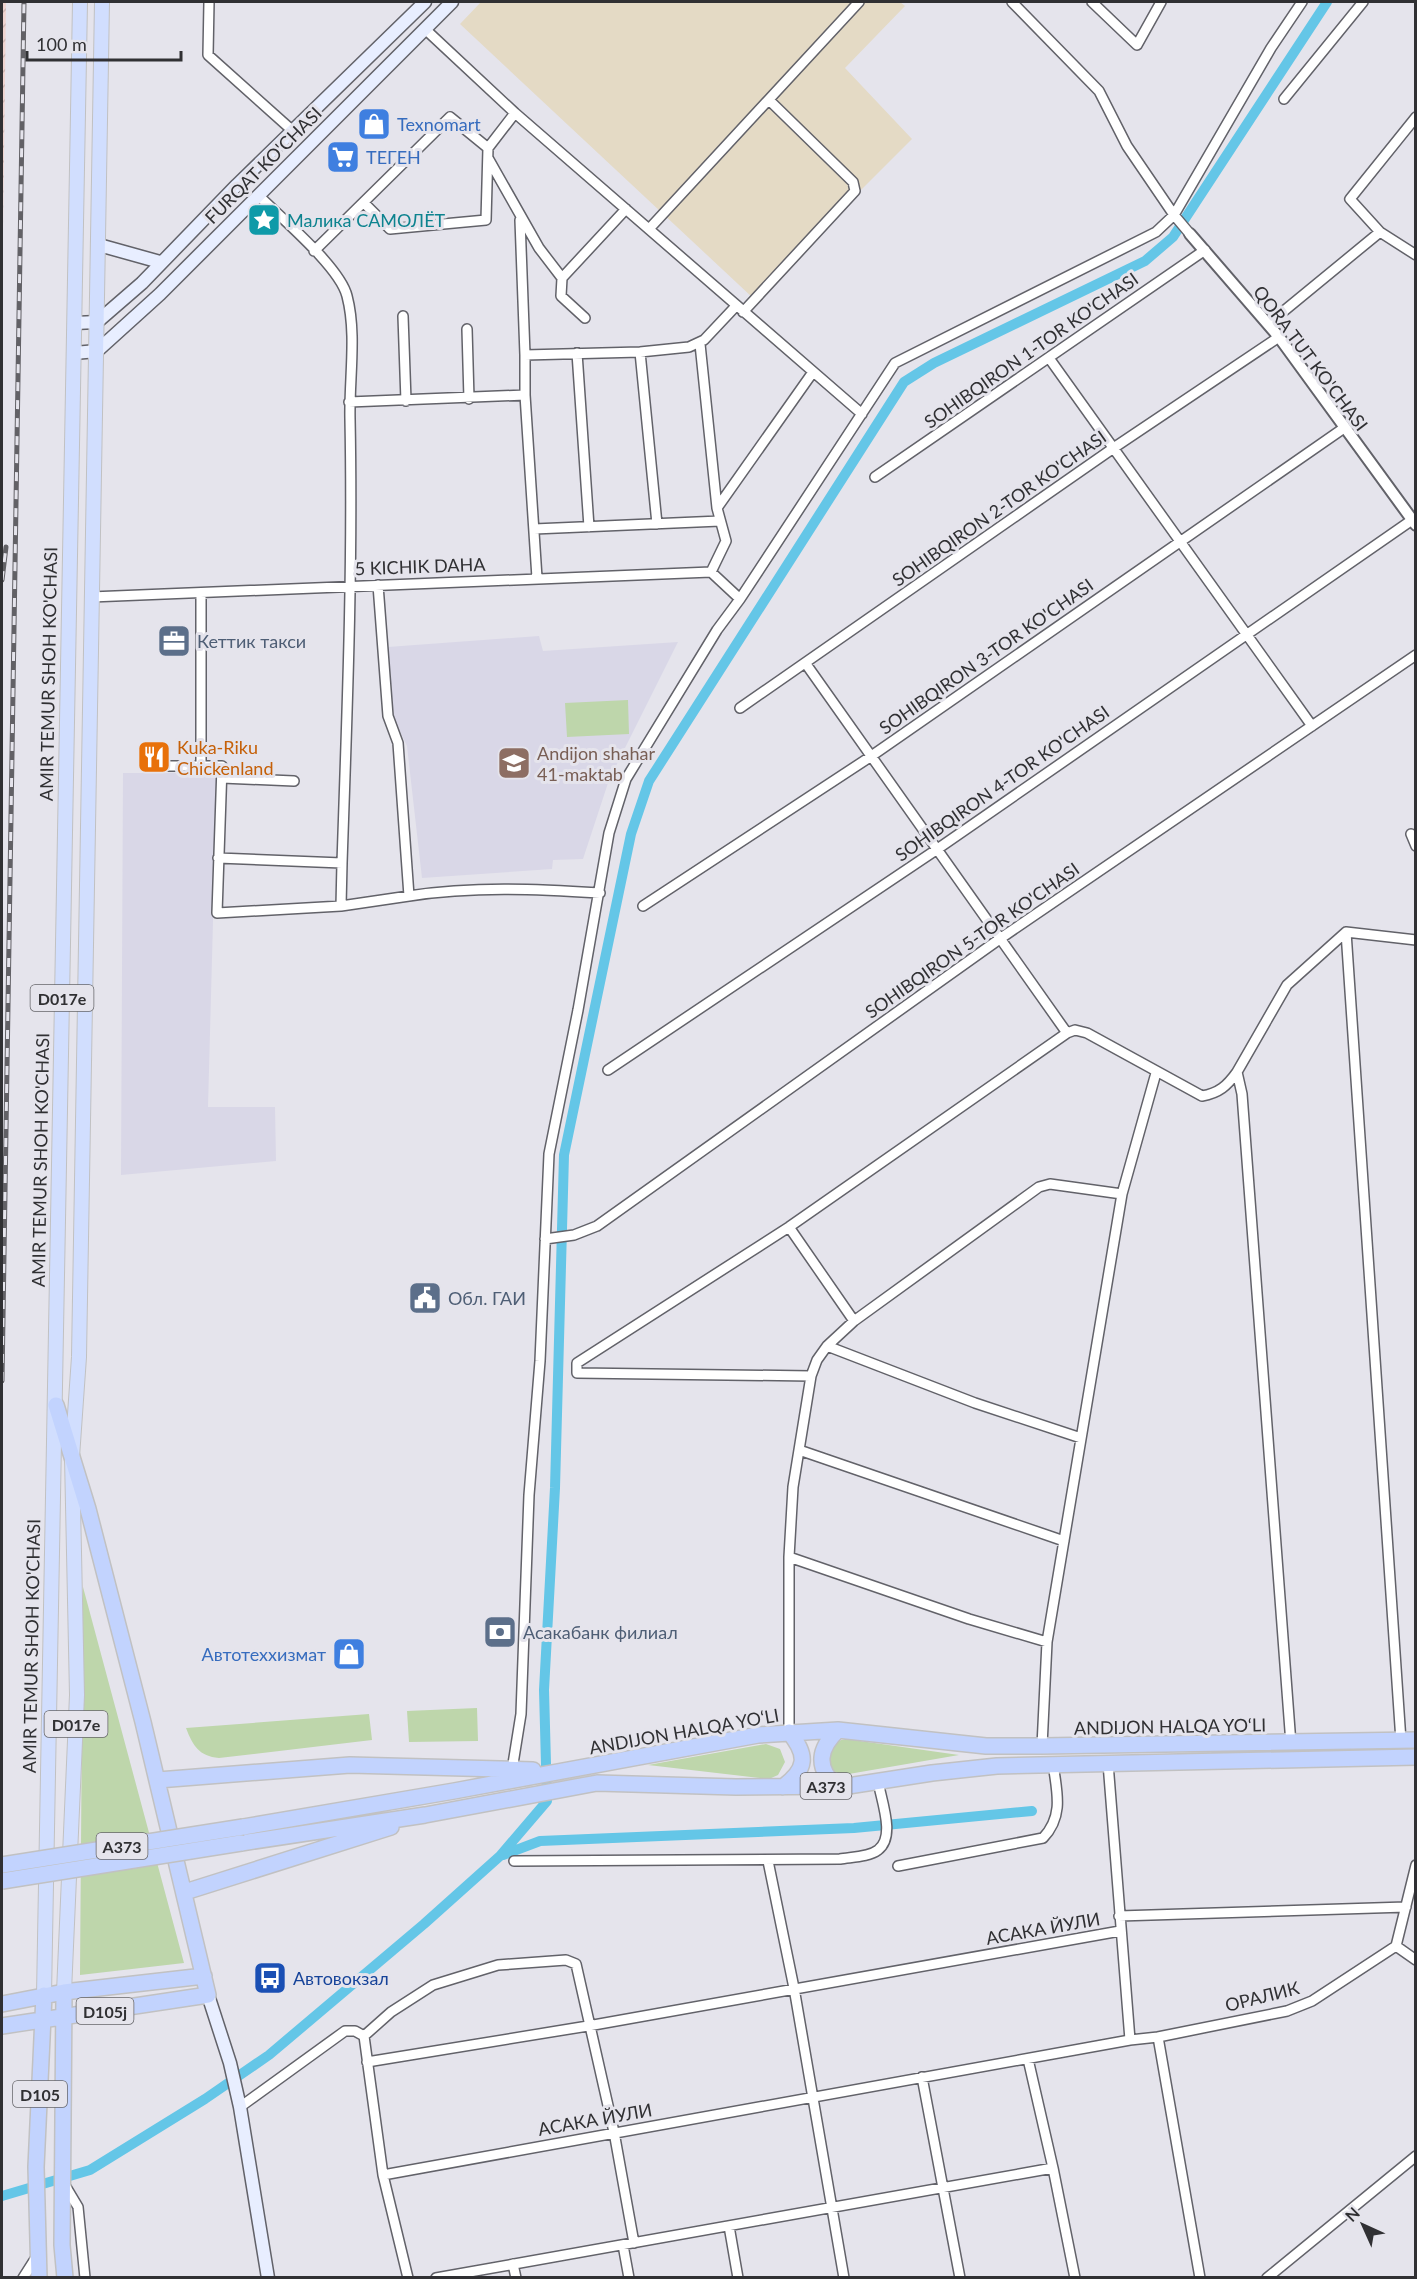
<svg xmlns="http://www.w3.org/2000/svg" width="1417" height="2279" font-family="Lato,sans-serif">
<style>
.built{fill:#d9d7e7}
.industrial{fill:url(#industrial-furrows)}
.medical{fill:#e4dac5}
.green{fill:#bed6ab}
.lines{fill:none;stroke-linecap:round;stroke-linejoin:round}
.canal{stroke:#64c6e7;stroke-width:10}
.minor-casing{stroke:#626269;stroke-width:12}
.tertiary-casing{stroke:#626269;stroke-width:14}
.secondary-casing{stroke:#626269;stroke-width:15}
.primary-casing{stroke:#c1c1c2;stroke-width:16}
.trunk-casing{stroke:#c1c1c2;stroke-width:18}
.minor{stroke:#fff;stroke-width:9}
.tertiary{stroke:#fff;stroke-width:10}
.secondary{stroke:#e8eeff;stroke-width:12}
.primary{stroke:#d1defe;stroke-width:14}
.trunk{stroke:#c2d3fe;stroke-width:15}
.rail-casing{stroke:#626166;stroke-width:5}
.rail{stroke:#e5e4ec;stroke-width:3;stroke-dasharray:9;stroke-linecap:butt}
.trunk-bridge-casing{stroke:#c1c1c2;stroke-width:18;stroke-linecap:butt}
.trunk-bridge{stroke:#c2d3fe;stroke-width:15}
.labels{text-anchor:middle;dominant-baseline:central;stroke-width:6;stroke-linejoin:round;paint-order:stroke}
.shield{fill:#e5e4ec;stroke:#66666a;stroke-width:1.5}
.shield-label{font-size:16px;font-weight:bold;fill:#303033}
.shop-label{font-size:18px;fill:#366cbe;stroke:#e5e4ec;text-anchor:start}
.street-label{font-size:18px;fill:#303033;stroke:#e5e4ec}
.culture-label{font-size:18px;fill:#0d838f;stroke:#e5e4ec;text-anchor:start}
.service-label{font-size:18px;fill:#4e5e75;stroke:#e5e4ec;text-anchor:start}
.food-label{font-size:18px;fill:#c56008;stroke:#e5e4ec;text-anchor:start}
.education-label{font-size:18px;fill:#785e54;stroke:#e5e4ec;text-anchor:start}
.transit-label{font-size:18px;fill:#164399;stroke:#e5e4ec;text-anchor:start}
</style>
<defs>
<pattern id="industrial-furrows" width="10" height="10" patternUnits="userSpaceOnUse" patternTransform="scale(1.5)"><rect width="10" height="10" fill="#efd4d0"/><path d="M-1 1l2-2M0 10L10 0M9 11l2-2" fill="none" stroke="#cdb6b3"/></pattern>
</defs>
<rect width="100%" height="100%" fill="#e5e4ec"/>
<path class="built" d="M539 636 543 651 678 642 609 780 583 859 553 860 552 869 422 878 407 746 394 719 388 647Z
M123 773H217L208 1107H275L276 1161 121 1175Z"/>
<path class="industrial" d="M2 2H6L2 310Z"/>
<path class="medical" d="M481 2H900L905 6 845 68 912 139 753 298 460 24Z"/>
<path class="green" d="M628 700 629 734 567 737 565 703Z
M83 1587 184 1963 80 1975Z
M477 1708 478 1741 409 1742 407 1711Z
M369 1714 372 1740 219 1758C199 1756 193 1746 186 1728Z
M841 1740 846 1739 959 1755 843 1775 833 1771 828 1763 829 1748Z
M766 1744 780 1749 785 1762 778 1775 769 1779 648 1765Z"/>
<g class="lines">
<path class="canal" d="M503 1855 540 1841 854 1828 1032 1811
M2 2196 90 2170 205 2099 269 2055 424 1924 500 1856 547 1801 544 1690 555 1488 564 1155 631 834 649 781 904 382 934 363 1145 261 1173 237 1327 2"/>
<defs>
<path id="minor" d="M209 2 208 55 294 132
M1012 2 1099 91 1127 146 1174 215 1190 234
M1092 2 1137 45 1161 2
M425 29 515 113 862 414
M1284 99 1363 2
M1416 117 1350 199 1380 232 1416 255
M488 158 539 248 562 278 561 296 585 318
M258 195C280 217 340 267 347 296 357 334 349 379 350 419 353 567 347 715 342 863
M364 203 390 229 486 220 488 148 515 113
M520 220 525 355
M649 229 859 2
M314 251 450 117 488 148
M562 278 626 209
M743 312 855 191 853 182 769 100
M403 316 406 401
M1268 324 1380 232
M467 329 469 399
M700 344 717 508
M640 352 657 524
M577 353 589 527
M1049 358 1312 726
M525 395 537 578
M349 402 525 395V355L640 352 689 347 704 340 736 306
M875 477 1205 250
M534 529 720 521
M711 572 726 541 717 508 813 372
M201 593V766
M91 597 711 572 740 599
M806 664 1067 1033
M740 708 1115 447 1279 337
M151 766H222L217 913 341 906 409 896 398 743 388 716 378 585
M222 778 294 781
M1411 834 1416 846
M218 858 342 863 341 906
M409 896C473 886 535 889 600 893
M643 906 870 757 1344 428
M1346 932 1401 1741
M608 1070 936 850 1412 520
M1237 1072 1242 1094 1291 1744
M789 1227 854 1321
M545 1239 574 1235 597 1226 1001 938 1416 655
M827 1346 975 1403 1081 1438
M811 1376 577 1373V1363L789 1227 1067 1033 1075 1030 1087 1033 1202 1096C1219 1093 1227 1086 1237 1072L1287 985 1346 932 1416 940
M799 1450 1064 1541
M789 1557 969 1619 1047 1642
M789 1732V1557L793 1487 811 1376 817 1360 827 1346 854 1321 1039 1187 1050 1184 1122 1194
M1042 1746 1047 1642 1122 1194 1156 1073
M512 1770 521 1714 529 1495 540 1361 549 1154 578 1010 609 833 626 779 717 630 740 599 895 363 1156 232 1174 215 1271 48 1302 2
M514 1861 840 1859C851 1857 869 1857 878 1850 896 1837 881 1800 878 1781
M768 1861 794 1988 844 2278
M1416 1865 1396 1946 1416 1960
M898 1866 1043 1838C1064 1816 1057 1792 1053 1764
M1119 1916 1406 1907
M364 2036 391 2012 433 1985 498 1965 566 1960 576 1964 614 2132 634 2243
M1158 2037 1287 2011 1312 2001 1396 1946
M1130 2040 1158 2037 1200 2278
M1028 2059 1053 2168
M367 2062 588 2026 1120 1931
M922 2077 960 2278
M240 2107 345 2031H355L364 2036 383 2175 1130 2040 1108 1763
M383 2175 408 2278
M63 2182 78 2207 85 2278
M729 2226 738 2278
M623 2245 629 2278
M513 2264 516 2278
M23 2278 37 2256
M436 2278 1053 2168 1075 2278
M1267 2278 1416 2156"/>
<path id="tertiary" d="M1190 234 1279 337 1416 525"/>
<path id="secondary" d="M99 245 160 262
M75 323 97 322 142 283 237 185 425 2
M74 353 97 351 160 294 452 2
M208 1995 230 2063 240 2107 268 2278"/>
<path id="primary" d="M64 1992 77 1695 72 1457 79 1357 102 2
M44 1995 80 2"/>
<path id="trunk" d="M158 1780 350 1765 533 1770
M836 1786C815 1767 819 1748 838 1730
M783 1787C807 1769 808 1755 789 1732
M243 1827 454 1791 758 1735 838 1730 986 1746H1042L1416 1740
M241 1843 425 1815 597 1783 736 1787 848 1786 932 1773 997 1766 1416 1757
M185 1892 391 1827
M64 1992 62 2245 65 2278
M2 2004 64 1992 204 1976
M2 2026 208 1995 143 1722 88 1509 56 1405
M39 2278 36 2167 44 1995"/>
</defs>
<use href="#minor" class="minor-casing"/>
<use href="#tertiary" class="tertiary-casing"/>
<use href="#secondary" class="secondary-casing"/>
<use href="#primary" class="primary-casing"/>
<use href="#trunk" class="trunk-casing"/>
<use href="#minor" class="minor"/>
<use href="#tertiary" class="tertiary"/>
<use href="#secondary" class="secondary"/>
<use href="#primary" class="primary"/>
<use href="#trunk" class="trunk"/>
<defs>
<path id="rail" d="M2 580 6 547
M2 1381 24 2"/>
</defs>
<use href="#rail" class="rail-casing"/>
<use href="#rail" class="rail"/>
<defs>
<path id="trunk-bridge" d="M2 1865 243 1827
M2 1881 241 1843"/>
</defs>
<use href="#trunk-bridge" class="trunk-bridge-casing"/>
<use href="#trunk-bridge" class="trunk-bridge"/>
</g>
<defs>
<symbol id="shop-square" viewBox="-11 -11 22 22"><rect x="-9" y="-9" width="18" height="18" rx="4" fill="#3f7fe0" stroke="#e5e4ec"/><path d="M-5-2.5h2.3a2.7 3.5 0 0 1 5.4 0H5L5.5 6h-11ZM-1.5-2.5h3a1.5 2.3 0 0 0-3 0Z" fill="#fff"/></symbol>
<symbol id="supermarket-square" viewBox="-11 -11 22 22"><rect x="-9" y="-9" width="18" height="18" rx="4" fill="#3f7fe0" stroke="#e5e4ec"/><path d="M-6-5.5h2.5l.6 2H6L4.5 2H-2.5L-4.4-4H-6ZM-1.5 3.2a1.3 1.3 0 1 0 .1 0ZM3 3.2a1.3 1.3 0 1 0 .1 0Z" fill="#fff"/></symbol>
<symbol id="sight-square" viewBox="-11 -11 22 22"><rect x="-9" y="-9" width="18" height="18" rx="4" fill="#0f9aa8" stroke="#e5e4ec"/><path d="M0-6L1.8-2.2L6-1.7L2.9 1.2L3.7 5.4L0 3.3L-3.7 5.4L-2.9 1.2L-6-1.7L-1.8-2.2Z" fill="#fff"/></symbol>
<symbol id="office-square" viewBox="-11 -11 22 22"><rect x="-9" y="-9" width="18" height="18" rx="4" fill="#5c6f8a" stroke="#e5e4ec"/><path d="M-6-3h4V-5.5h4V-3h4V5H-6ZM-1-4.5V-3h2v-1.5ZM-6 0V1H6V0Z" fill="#fff"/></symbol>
<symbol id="restaurant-square" viewBox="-11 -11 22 22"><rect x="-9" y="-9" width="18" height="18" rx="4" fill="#e8710a" stroke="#e5e4ec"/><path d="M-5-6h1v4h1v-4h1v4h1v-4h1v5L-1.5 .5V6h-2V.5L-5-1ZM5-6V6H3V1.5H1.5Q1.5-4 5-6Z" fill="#fff"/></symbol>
<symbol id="school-square" viewBox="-11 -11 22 22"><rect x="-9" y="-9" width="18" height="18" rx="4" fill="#8d6e63" stroke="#e5e4ec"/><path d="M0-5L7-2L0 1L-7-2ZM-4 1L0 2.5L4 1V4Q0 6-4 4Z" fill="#fff"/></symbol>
<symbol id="civic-square" viewBox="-11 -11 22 22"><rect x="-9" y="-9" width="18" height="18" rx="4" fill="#5c6f8a" stroke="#e5e4ec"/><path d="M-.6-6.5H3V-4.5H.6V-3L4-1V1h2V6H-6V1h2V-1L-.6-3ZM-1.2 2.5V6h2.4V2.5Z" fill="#fff"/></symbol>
<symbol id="bank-square" viewBox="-11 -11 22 22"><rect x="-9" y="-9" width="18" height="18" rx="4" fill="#5c6f8a" stroke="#e5e4ec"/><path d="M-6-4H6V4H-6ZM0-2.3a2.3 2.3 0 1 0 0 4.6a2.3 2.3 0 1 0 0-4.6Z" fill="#fff"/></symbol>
<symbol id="bus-square" viewBox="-11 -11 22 22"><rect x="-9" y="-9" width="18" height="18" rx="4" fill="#1a4fb4" stroke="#e5e4ec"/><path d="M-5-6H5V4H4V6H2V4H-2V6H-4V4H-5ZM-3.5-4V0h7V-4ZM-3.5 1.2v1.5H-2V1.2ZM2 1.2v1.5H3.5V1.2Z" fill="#fff"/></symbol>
</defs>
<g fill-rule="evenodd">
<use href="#shop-square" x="355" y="105" width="38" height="38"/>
<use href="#supermarket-square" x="324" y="138" width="38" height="38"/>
<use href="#sight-square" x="245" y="201" width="38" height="38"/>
<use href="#office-square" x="155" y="622" width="38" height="38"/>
<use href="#restaurant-square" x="135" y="738" width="38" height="38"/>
<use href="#school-square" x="495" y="744" width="38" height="38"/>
<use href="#civic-square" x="406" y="1279" width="38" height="38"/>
<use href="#bank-square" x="481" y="1613" width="38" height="38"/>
<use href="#shop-square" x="330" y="1635" width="38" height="38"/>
<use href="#bus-square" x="251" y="1959" width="38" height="38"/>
</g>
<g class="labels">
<g class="shield">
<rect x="30.5" y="985" width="63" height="26" rx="4.5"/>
<rect x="44.5" y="1711" width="63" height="26" rx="4.5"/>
<rect x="800.5" y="1773" width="51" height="26" rx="4.5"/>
<rect x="96.5" y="1833" width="51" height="26" rx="4.5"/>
<rect x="76.5" y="1998" width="57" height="26" rx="4.5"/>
<rect x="13" y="2081" width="54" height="26" rx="4.5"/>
</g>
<g class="shield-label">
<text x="62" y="998">D017e</text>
<text x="76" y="1724">D017e</text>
<text x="826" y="1786">A373</text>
<text x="122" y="1846">A373</text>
<text x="105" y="2011">D105j</text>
<text x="40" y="2094">D105</text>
</g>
<g class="shop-label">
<text x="397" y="124">Texnomart</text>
<text x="366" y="157">ТЕГЕН</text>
<text x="326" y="1654" text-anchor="end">Автотеххизмат</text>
</g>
<g class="street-label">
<text transform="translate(263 165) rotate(-45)">FURQAT KO'CHASI</text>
<text transform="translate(1031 350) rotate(-35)">SOHIBQIRON 1-TOR KO'CHASI</text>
<text transform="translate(1311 358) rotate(53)">QORA TUT KO'CHASI</text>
<text transform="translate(999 508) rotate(-35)">SOHIBQIRON 2-TOR KO'CHASI</text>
<text transform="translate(420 566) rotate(-2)">5 KICHIK DAHA</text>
<text transform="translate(986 656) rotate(-35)">SOHIBQIRON 3-TOR KO'CHASI</text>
<text transform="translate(48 674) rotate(-89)">AMIR TEMUR SHOH KO'CHASI</text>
<text transform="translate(1002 783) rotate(-35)">SOHIBQIRON 4-TOR KO'CHASI</text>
<text transform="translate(972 940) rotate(-35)">SOHIBQIRON 5-TOR KO'CHASI</text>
<text transform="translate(40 1160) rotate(-89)">AMIR TEMUR SHOH KO'CHASI</text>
<text transform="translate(31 1646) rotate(-89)">AMIR TEMUR SHOH KO'CHASI</text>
<text transform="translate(1170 1726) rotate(-1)">ANDIJON HALQA YO‘LI</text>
<text transform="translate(684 1731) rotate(-10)">ANDIJON HALQA YO‘LI</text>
<text transform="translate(1043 1928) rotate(-10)">АСАКА ЙУЛИ</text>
<text transform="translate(1262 1996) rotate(-14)">ОРАЛИК</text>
<text transform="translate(595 2119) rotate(-10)">АСАКА ЙУЛИ</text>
</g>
<g class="culture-label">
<text x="287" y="220">Малика САМОЛЁТ</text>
</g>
<g class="service-label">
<text x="197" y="641">Кеттик такси</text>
<text x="448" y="1298">Обл. ГАИ</text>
<text x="523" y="1632">Асакабанк филиал</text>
</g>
<g class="food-label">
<text x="177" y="747">Kuka-Riku<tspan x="177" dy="21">Chickenland</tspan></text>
</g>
<g class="education-label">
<text x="537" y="753">Andijon shahar<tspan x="537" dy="21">41-maktab</tspan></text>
</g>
<g class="transit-label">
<text x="293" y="1978">Автовокзал</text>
</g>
</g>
<rect width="1417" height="2279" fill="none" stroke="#303033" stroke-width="6"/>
<g transform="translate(1363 2225) rotate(315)" stroke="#e5e4ec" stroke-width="4.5" paint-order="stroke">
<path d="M0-4.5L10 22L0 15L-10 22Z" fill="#303033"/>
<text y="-9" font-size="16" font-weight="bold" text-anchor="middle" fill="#303033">N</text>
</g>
<path d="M27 51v9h154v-9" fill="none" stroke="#303033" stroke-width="3"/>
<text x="36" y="51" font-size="18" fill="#303033" stroke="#e5e4ec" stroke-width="4.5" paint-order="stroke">100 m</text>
</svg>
